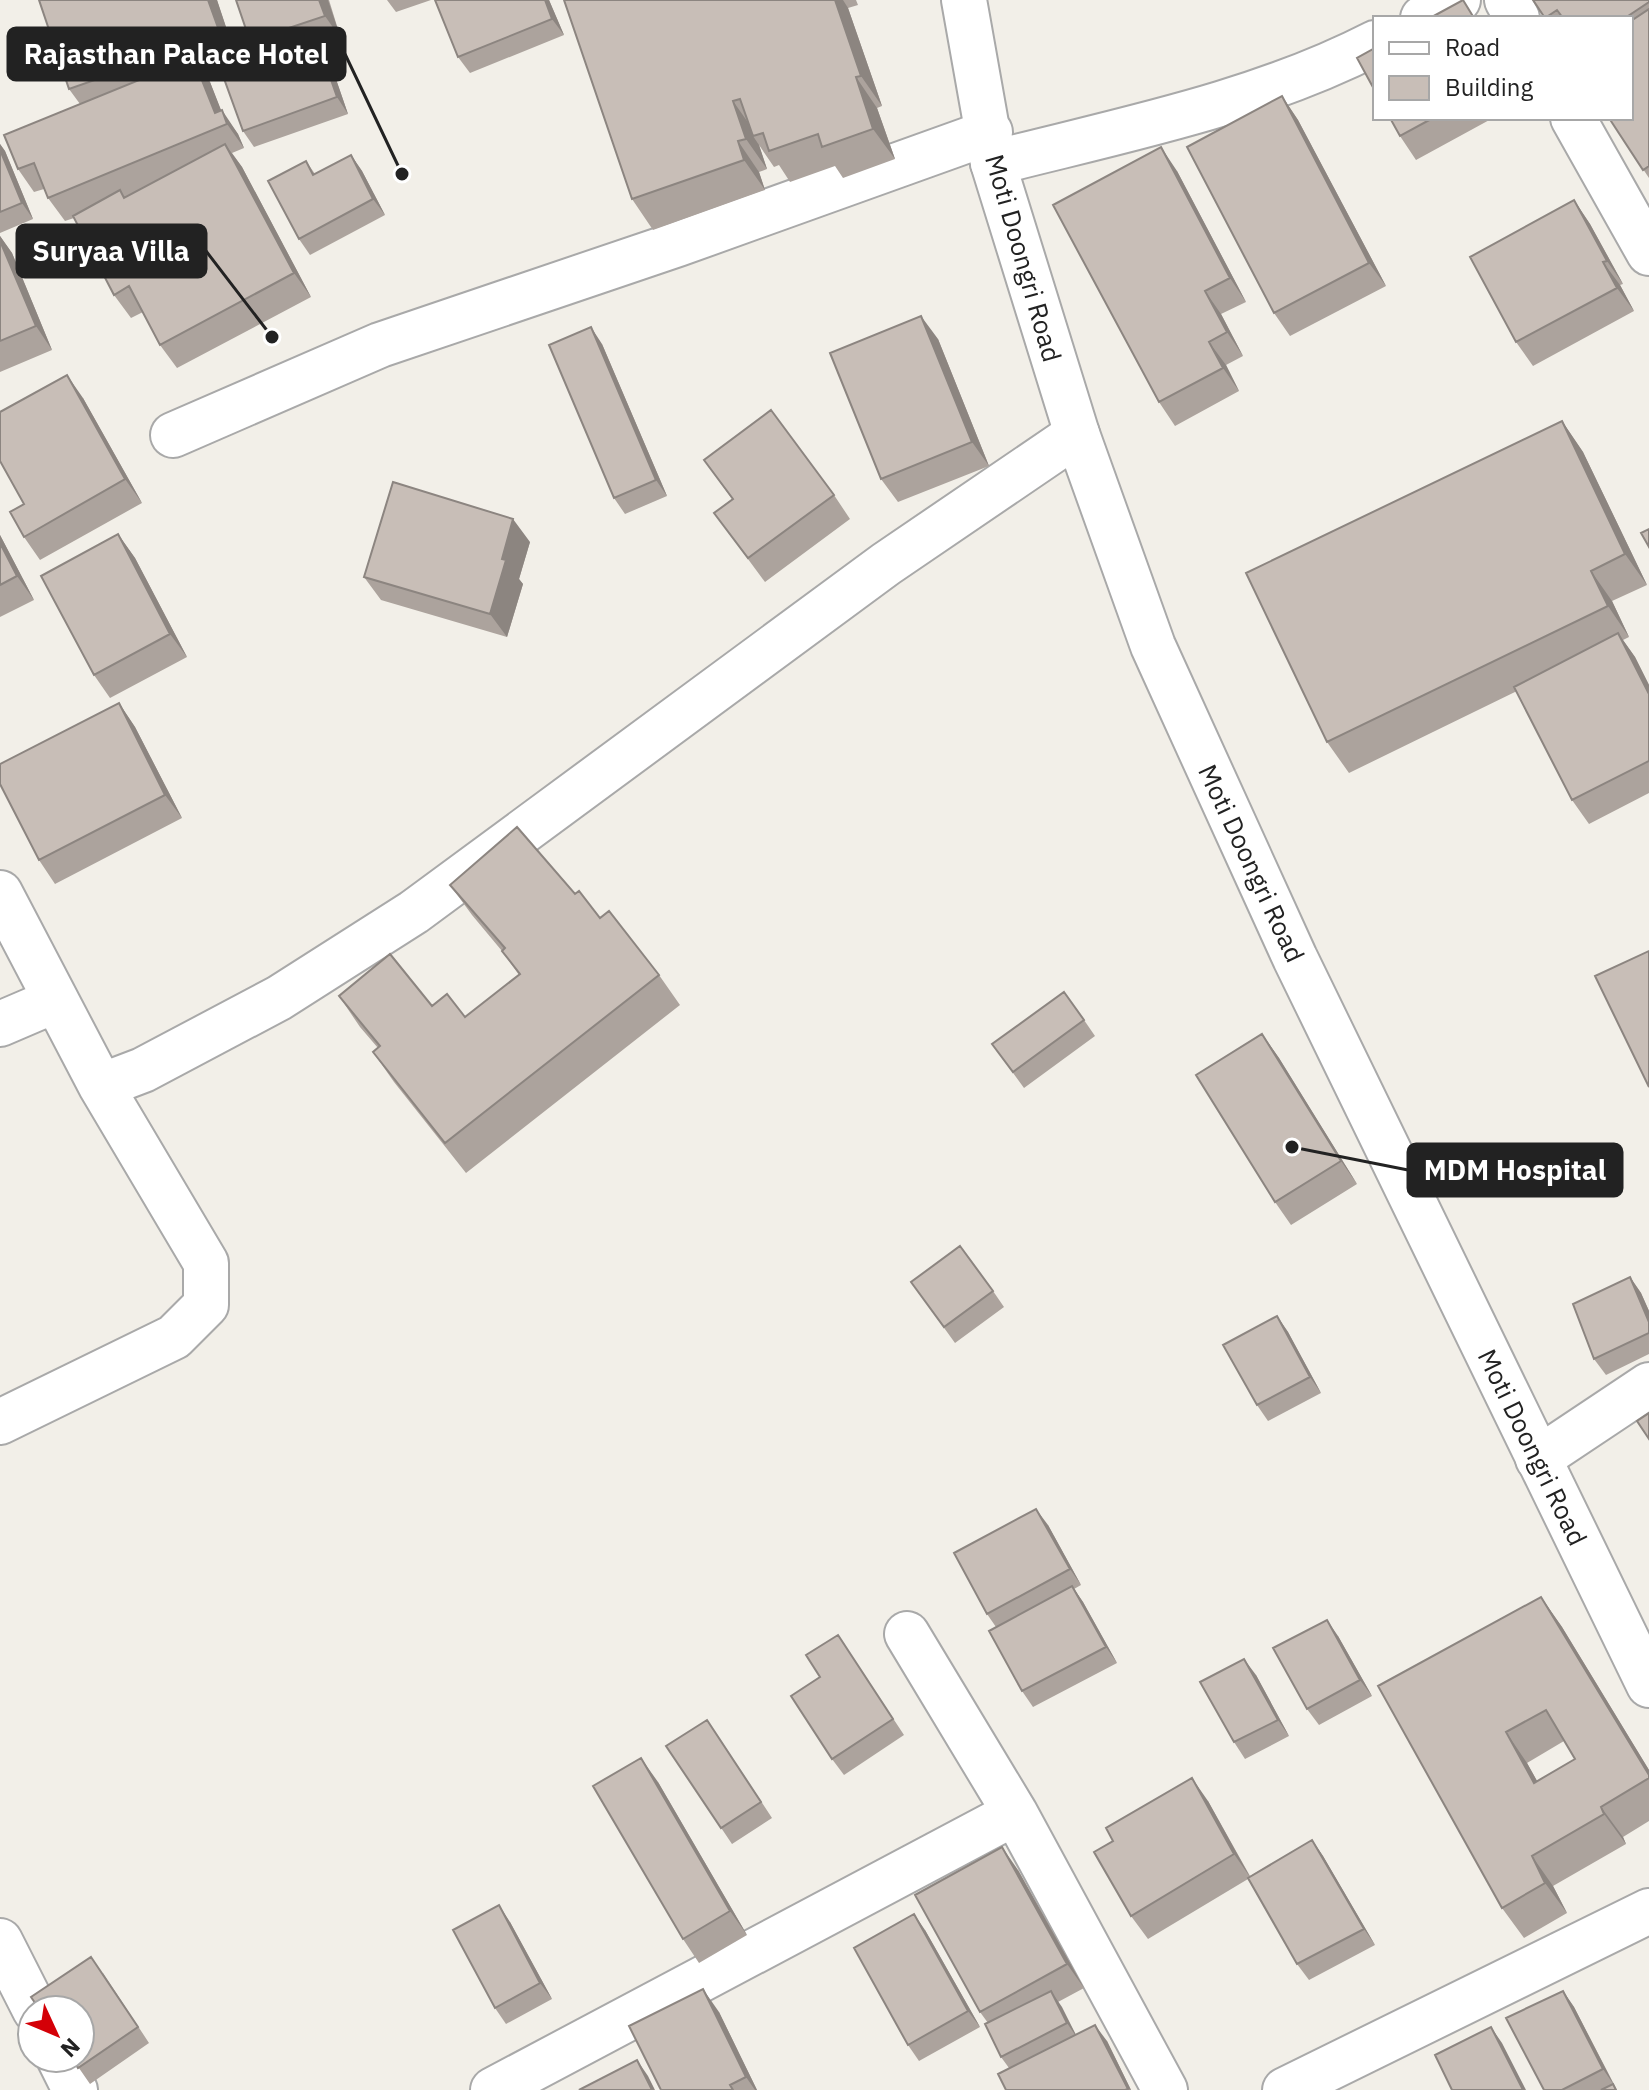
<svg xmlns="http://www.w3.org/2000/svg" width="1649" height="2090" font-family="'IBM Plex Sans',sans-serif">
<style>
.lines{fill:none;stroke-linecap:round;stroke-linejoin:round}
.minor-casing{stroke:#a9a9a9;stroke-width:48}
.tertiary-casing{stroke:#a9a9a9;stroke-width:48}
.minor{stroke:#fff;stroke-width:44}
.tertiary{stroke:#fff;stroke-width:44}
.wall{fill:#aca39d;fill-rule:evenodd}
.shaded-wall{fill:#8c8580}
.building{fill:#c8beb7;stroke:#8c8580;stroke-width:2;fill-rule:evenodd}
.labels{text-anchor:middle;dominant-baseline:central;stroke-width:7;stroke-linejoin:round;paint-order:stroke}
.street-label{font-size:26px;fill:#222;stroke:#fff}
.leader{fill:none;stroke:#222;stroke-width:3}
.callout-dot{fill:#222;stroke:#fff;stroke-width:3}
.callout{fill:#222;stroke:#222;stroke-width:3}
.callout-label{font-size:28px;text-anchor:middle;font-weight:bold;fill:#fff}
</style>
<rect width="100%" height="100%" fill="#f2efe8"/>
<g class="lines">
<defs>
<path id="minor" d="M1507 0 1517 18
M1423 18 1458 0
M1573 118 1649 253
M993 163C1122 130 1256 104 1375 43
M173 435 380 345 678 244 990 132
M0 893 101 1086 206 1263V1305L174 1337 0 1422
M0 1024 56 1000
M101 1086 143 1070 279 998 414 912 886 564 1077 434
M1538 1459 1649 1385
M907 1634 1015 1813
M0 1941 35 2010
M59 2058 75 2090
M493 2090 1015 1813 1165 2090"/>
<path id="tertiary" d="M964 0 993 163 1077 434 1153 646 1295 958 1649 1685
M1285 2090 1649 1911"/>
</defs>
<use href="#minor" class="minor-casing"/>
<use href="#tertiary" class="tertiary-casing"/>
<use href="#minor" class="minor"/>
<use href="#tertiary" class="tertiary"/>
</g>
<path class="wall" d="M217 0 237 60 203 72 210 82 221 111 238 134 244 148 232 153 242 167 311 297 177 368 160 345 143 312 131 318 114 295 74 218 65 221 48 198 44 189 34 192 18 169 80 104 69 89Z
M236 0H329L341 39 321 46 328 56 348 114 254 147 243 131 262 59 250 41Z
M387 0H431L396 12Z
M435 0H549L564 35 470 73 458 57Z
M564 0H856L858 5 848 8 882 106 877 108 895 159 843 178 835 166 790 182 779 165 774 167 759 145 767 169 759 172 765 190 653 230 632 199Z
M1533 0H1649V178L1609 118H1631V18H1545Z
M1282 96 1298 120 1386 286 1290 336 1274 313Z
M1390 118H1493L1416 160 1400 136Z
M0 144 5 151 33 219 0 233Z
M351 155 362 171 385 215 310 255 299 239 306 161 315 174Z
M1177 171 1246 302 1221 314 1243 356 1226 365 1239 391 1175 426 1159 402Z
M1574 200 1590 224 1623 284 1620 285 1634 311 1533 366 1516 342Z
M0 236 12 253 52 350 0 372Z
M938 339 989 466 898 502 881 479Z
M602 344 667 496 625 514 614 498Z
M83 398 142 503 40 560 24 537V504Z
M1562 421 1583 452 1647 585 1612 601 1629 637 1623 640 1635 657 1649 685V793L1589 824 1572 800 1517 691 1349 773 1327 742Z
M704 460 834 495 850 519 765 582 714 513 732 499Z
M118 534 135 558 187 657 110 698 94 675Z
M0 535 34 600 0 617Z
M530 542 519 579 523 584 507 637 381 600 364 577Z
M119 703 135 727 182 818 55 884 39 860Z
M450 885 575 894 659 975 680 1005 466 1173 394 1082 373 1052 378 1048 360 1027 339 996 465 1017 519 975 502 951 472 915Z
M1084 1020 1095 1036 1024 1088 992 1044Z
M1262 1034 1279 1058 1357 1184 1291 1225 1275 1202Z
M1630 1277 1641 1293 1649 1311V1354L1606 1375 1594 1359Z
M911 1282 993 1291 1004 1307 955 1343Z
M1277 1316 1288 1332 1321 1393 1268 1421 1257 1405Z
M1048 1525 1081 1585 1074 1589 1083 1602 1117 1663 1033 1707 1022 1691 996 1627 987 1614Z
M1541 1597 1562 1627 1649 1770V1821L1623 1837 1626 1844 1553 1886 1567 1913 1524 1938 1502 1908 1378 1686ZM1564 1741 1575 1759 1537 1781 1527 1763Z
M838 1635 904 1735 844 1775 832 1759 820 1677Z
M1338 1636 1372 1696 1319 1725 1307 1709Z
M1256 1675 1289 1736 1245 1759 1234 1742Z
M718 1736 772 1818 732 1844 666 1746Z
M658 1782 747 1935 699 1963 683 1939Z
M1208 1801 1250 1876 1312 1840 1323 1856 1375 1945 1309 1980 1297 1964 1248 1879 1148 1939 1131 1916Z
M1018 1870 1084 1988 1058 2002 1076 2035 1107 2041 1131 2090H1006L1009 2068 1001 2057 988 2023 980 2012Z
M510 1922 552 1999 506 2024 495 2008Z
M925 1930 980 2027 919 2061 908 2045Z
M103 1973 149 2043 90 2084 72 2058Z
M1563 1991 1574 2007 1617 2090H1544Z
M719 2012 757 2090H661Z"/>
<path class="shaded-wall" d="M208 0H217L237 60 221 36Z
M319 0H328L341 39 325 16Z
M545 0H549L564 35 552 19Z
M835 0H843L848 8 882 106 861 76Z
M317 40 328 56 348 114 337 97Z
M193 58 210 82 227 125 215 113Z
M856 77 877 108 895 159 873 129Z
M1282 96 1298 120 1386 286 1369 263Z
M733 101 754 131 753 136 759 145 767 169 746 139Z
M222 110 238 134 244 148 227 124Z
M738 141 759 172 765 190 744 160Z
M0 144 5 151 33 219 22 203 0 150Z
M225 144 242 167 311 297 294 273Z
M1161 147 1177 171 1246 302 1230 278Z
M351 155 362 171 385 215 373 199Z
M1574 200 1590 224 1623 284 1607 261Z
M0 236 12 253 52 350 36 326 0 241Z
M1603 262 1620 285 1634 311 1617 288Z
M1205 291 1221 314 1243 356 1227 332Z
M921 316 938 339 989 466 972 442Z
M591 327 602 344 667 496 656 480Z
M1209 342 1226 365 1239 391 1223 368Z
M67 375 83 398 142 503 125 479Z
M1562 421 1583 452 1647 585 1625 554Z
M513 519 530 542 519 579 523 584 507 637 490 614 502 559Z
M118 534 135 558 187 657 170 634Z
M0 535 34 600 17 576 0 543Z
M1591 571 1612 601 1629 637 1608 606Z
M1618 633 1635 657 1649 685V694Z
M119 703 135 727 182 818 165 795Z
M1262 1034 1279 1058 1357 1184 1341 1161Z
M1630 1277 1641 1293 1649 1311V1322Z
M1277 1316 1288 1332 1321 1393 1310 1377Z
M1036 1509 1048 1525 1081 1585 1070 1569Z
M1072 1586 1083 1602 1117 1663 1106 1647Z
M1541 1597 1562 1627 1649 1770V1775Z
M1327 1620 1338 1636 1372 1696 1360 1680Z
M1244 1659 1256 1675 1289 1736 1278 1720Z
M1506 1732 1527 1763 1555 1813 1534 1783Z
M641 1758 658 1782 747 1935 730 1911Z
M1192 1778 1208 1801 1250 1877 1234 1854Z
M1601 1807 1623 1837 1626 1844 1604 1814Z
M1312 1840 1323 1856 1375 1945 1364 1929Z
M1002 1847 1018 1870 1084 1988 1067 1964Z
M1532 1856 1553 1886 1567 1913 1545 1883Z
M499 1905 510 1922 552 1999 540 1983Z
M914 1914 925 1930 980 2027 968 2011Z
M703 1989 719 2012 757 2090H755L746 2077Z
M1051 1991 1062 2007 1078 2039 1067 2023Z
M1563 1991 1574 2007 1614 2085 1603 2069Z
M1095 2025 1107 2041 1131 2090 1128 2089Z
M1491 2027 1502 2043 1526 2090H1523Z
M637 2060 648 2076 655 2090H652Z"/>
<path class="building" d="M39 0H208L221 36 69 89Z
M236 0H319L325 16 250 41Z
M435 0H545L552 19 458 57Z
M564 0H835L861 76 856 77 873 129 822 147 818 134 769 151 763 133 753 136 740 99 733 101 746 139 738 141 744 160 632 199Z
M1463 0 1474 18H1430Z
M1533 0H1649V2L1625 18H1563L1557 10 1545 18Z
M1649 9V166L1643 170 1609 118H1631V21Z
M317 40 337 97 243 131 222 73Z
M1375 48V91L1357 58Z
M193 58 215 113 222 110 227 124 48 198 34 163 18 169 4 135Z
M1282 96 1369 263 1274 313 1187 147Z
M1390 118H1433L1400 136Z
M225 144 294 273 160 345 129 286 114 295 73 216 120 190 124 198Z
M1161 147 1230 278 1205 291 1227 332 1209 342 1223 368 1159 402 1053 205Z
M0 150 22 203 0 212Z
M351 155 373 199 299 239 268 181 306 161 313 175Z
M1574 200 1607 261 1603 262 1617 288 1516 342 1470 257Z
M0 241 36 326 0 341Z
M921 316 972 442 881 479 830 353Z
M591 327 656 480 614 498 549 345Z
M67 375 125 479 24 537 10 512 24 504 0 461V412Z
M771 410 834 495 748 558 714 513 733 499 704 460Z
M1562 421 1625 554 1591 571 1608 606 1327 742 1246 573Z
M393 482 513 519 502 559 506 560 490 614 364 577Z
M1649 529V547L1641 533Z
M118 534 170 634 94 675 41 576Z
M0 543 17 576 0 585Z
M1618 633 1649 694V761L1572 800 1514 687Z
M119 703 165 795 39 860 0 784V764Z
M517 827 575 894 579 891 600 918 609 911 659 975 445 1143 373 1052 380 1046 339 996 390 954 432 1006 447 994 465 1017 520 974 502 951 505 948 450 885Z
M1649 951V1087L1595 976Z
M1064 992 1084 1020 1013 1072 992 1044Z
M1262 1034 1341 1161 1275 1202 1196 1075Z
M960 1246 993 1291 944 1327 911 1282Z
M1630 1277 1649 1322V1333L1594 1359 1573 1304Z
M1277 1316 1310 1377 1257 1405 1223 1345Z
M1649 1413V1439L1637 1421Z
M1036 1509 1070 1569 987 1614 954 1553Z
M1072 1586 1106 1647 1022 1691 989 1631Z
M1541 1597 1649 1775V1778L1601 1807 1604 1814 1532 1856 1545 1883 1502 1908 1378 1686ZM1546 1710 1575 1759 1534 1783 1506 1732Z
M1327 1620 1360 1680 1307 1709 1273 1648Z
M838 1635 893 1719 832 1759 791 1696 820 1677 806 1655Z
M1244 1659 1278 1720 1234 1742 1200 1682Z
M707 1720 761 1802 721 1828 666 1746Z
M641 1758 730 1911 683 1939 593 1786Z
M1192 1778 1234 1854 1131 1916 1094 1852 1113 1841 1106 1828Z
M1312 1840 1364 1929 1297 1964 1248 1878Z
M1002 1847 1067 1964 980 2012 915 1895Z
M499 1905 540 1983 495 2008 453 1930Z
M914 1914 968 2011 908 2045 854 1948Z
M91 1957 138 2027 78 2068 72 2058H80V2010H40L31 1997Z
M703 1989 746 2077 730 2085 733 2090H661L629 2026Z
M1051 1991 1067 2023 1001 2057 985 2024Z
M1563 1991 1603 2069 1562 2090H1544L1506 2018Z
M1095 2025 1128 2089 1125 2090H1006L998 2074Z
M1491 2027 1523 2090H1452L1435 2055Z
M637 2060 652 2090H579Z
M1613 2084 1616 2090H1601Z"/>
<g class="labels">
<g class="street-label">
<text transform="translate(1024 258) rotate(74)">Moti Doongri Road</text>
<text transform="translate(1252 863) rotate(65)">Moti Doongri Road</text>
<text transform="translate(1533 1447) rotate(64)">Moti Doongri Road</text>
</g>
</g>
<path class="leader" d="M402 174L345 54M272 337L206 251M1292 1147L1408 1170"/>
<g class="callout-dot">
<circle cx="402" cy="174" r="8"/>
<circle cx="272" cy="337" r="8"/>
<circle cx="1292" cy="1147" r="8"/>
</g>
<g class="callout">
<rect x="8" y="28" width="337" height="52" rx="8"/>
<rect x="17" y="225" width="189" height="52" rx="8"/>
<rect x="1408" y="1144" width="214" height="52" rx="8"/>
</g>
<g class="callout-label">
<text x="176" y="64">Rajasthan Palace Hotel</text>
<text x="111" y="261">Suryaa Villa</text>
<text x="1515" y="1180">MDM Hospital</text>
</g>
<rect x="1373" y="16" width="260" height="104" fill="#ffffff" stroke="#a7a7a7" stroke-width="2"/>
<rect x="1389" y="42" width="40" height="12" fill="#ffffff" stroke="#a7a7a7" stroke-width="2"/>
<text x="1445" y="56" font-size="24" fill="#222222">Road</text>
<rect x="1389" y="76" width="40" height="24" fill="#c8beb7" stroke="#a7a7a7" stroke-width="2"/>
<text x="1445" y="96" font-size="24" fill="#222222">Building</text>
<g transform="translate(56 2034) rotate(134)"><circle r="38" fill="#ffffff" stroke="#a7a7a7" stroke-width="2"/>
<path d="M0-6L14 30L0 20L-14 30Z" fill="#d40007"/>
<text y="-12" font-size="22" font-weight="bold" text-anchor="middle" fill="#222222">N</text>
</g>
</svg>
